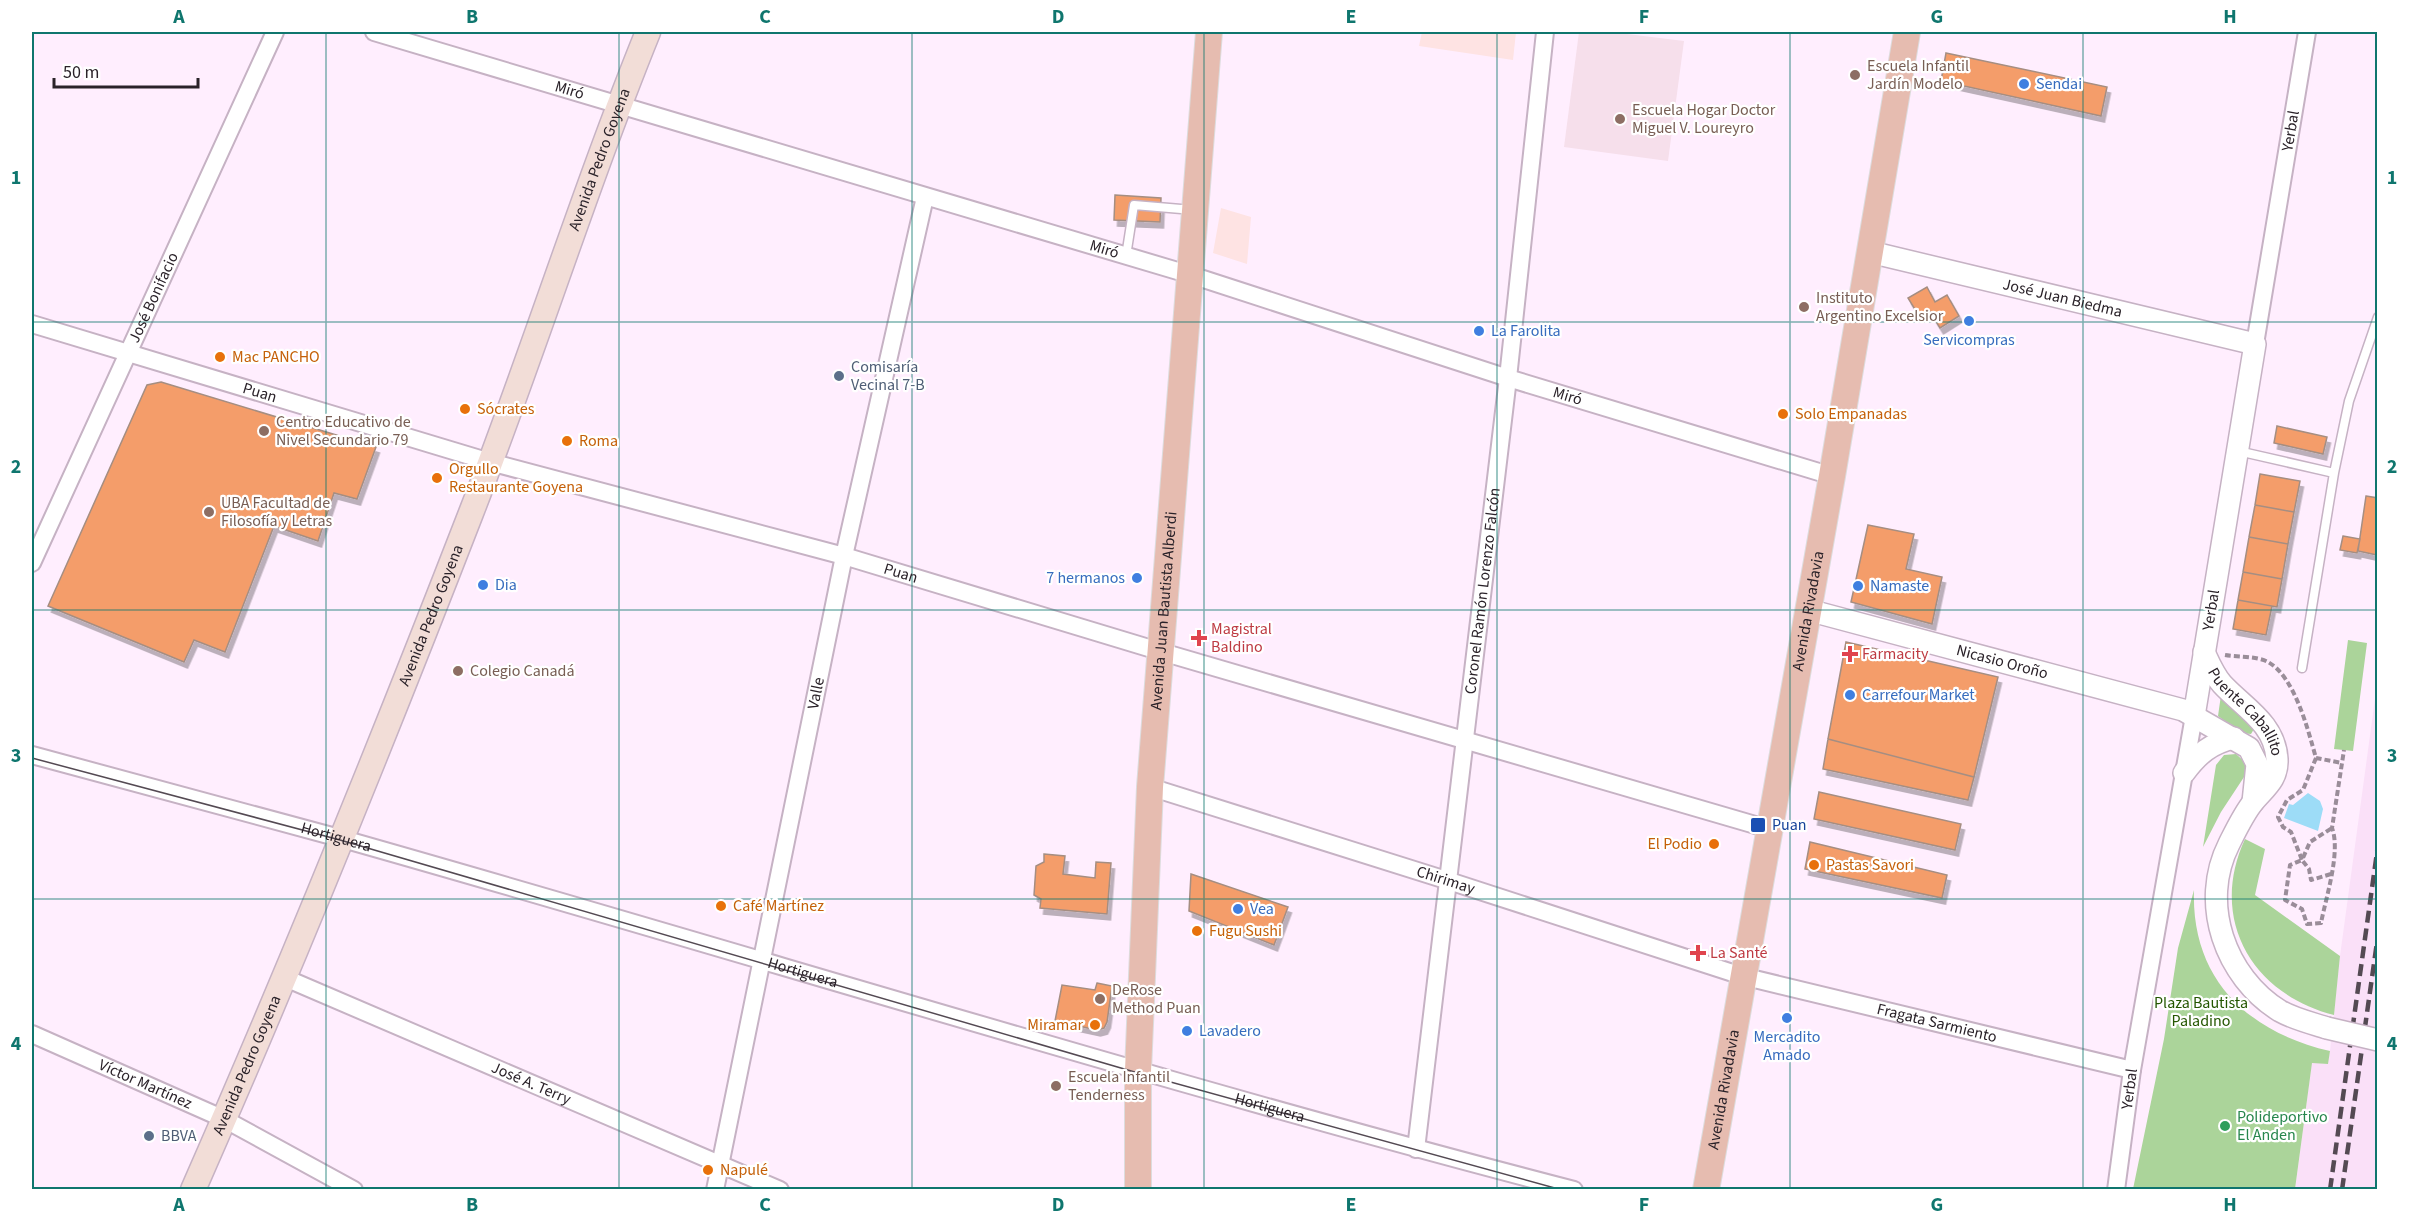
<svg xmlns="http://www.w3.org/2000/svg" width="2409" height="1221" font-family="'Source Sans 3',sans-serif">
<style>
.commercial{fill:#fee3e3}
.built{fill:#fae0f8}
.education{fill:#f6dfeb}
.green{fill:#abd49a}
.water{fill:#9ddcf7}
.building{fill:#f49d6b;stroke:#a58e82;stroke-width:1.5;filter:url(#shadow)}
.lines{fill:none;stroke-linecap:round;stroke-linejoin:round}
.service-casing{stroke:#c6b2c4;stroke-width:11}
.minor-casing{stroke:#c6b2c4;stroke-width:20}
.tertiary-casing{stroke:#c6b2c4;stroke-width:24}
.secondary-casing{stroke:#c6b2c4;stroke-width:27}
.primary-casing{stroke:#dddcdd;stroke-width:28}
.path{stroke:#9a8d99;stroke-width:4;stroke-dasharray:6 3;stroke-linecap:butt}
.service{stroke:#fff;stroke-width:8}
.minor{stroke:#fff;stroke-width:16}
.tertiary{stroke:#fff;stroke-width:21}
.secondary{stroke:#f2ddd7;stroke-width:24}
.primary{stroke:#e6bcb0;stroke-width:26}
.tram{stroke:#544a53;stroke-width:1.5}
.rail{stroke:#544a53;stroke-width:4.5;stroke-dasharray:12 6;stroke-linecap:butt}
.tertiary-bridge-casing{stroke:#c6b2c4;stroke-width:24;stroke-linecap:butt}
.tertiary-bridge{stroke:#fff;stroke-width:21}
.grid{fill:none;stroke:#0f766e;stroke-width:1.5;stroke-opacity:0.55}
.education-dot{fill:#8d6e63;stroke:#fff;stroke-width:2}
.shop-dot{fill:#3f7fe0;stroke:#fff;stroke-width:2}
.food-dot{fill:#e8710a;stroke:#fff;stroke-width:2}
.service-dot{fill:#5c6f8a;stroke:#fff;stroke-width:2}
.health-dot{fill:#e0444e;stroke:#fff;stroke-width:2}
.transit-dot{fill:#1a4fb4;stroke:#fff;stroke-width:2}
.leisure-dot{fill:#2e9e5b;stroke:#fff;stroke-width:2}
.labels{text-anchor:middle;dominant-baseline:central;stroke-width:4.5;stroke-linejoin:round;paint-order:stroke}
.education-label{font-size:16px;fill:#785e54;stroke:#fff;text-anchor:start}
.shop-label{font-size:16px;fill:#366cbe;stroke:#fff;text-anchor:start}
.street-label{font-size:16px;fill:#2a2229;stroke:#fff}
.food-label{font-size:16px;fill:#c56008;stroke:#fff;text-anchor:start}
.service-label{font-size:16px;fill:#4e5e75;stroke:#fff;text-anchor:start}
.health-label{font-size:16px;fill:#be3a42;stroke:#fff;text-anchor:start}
.transit-label{font-size:16px;fill:#164399;stroke:#fff;text-anchor:start}
.park-label{font-size:16px;fill:#245600;stroke:#fff}
.leisure-label{font-size:16px;fill:#27864d;stroke:#fff;text-anchor:start}
.neatline{fill:none;stroke:#0f766e;stroke-width:2}
.grid-label{font-size:20px;text-anchor:middle;font-weight:bold;fill:#0f766e}
</style>
<defs>
<filter id="shadow"><feDropShadow dx="3.5" dy="6" stdDeviation="0" flood-color="#0004"/></filter>
</defs>
<rect width="100%" height="100%" fill="#ffeefe"/>
<path class="commercial" d="M1422 32H1516L1513 60 1419 46Z
M1221 208 1251 217 1247 264 1213 253Z"/>
<path class="built" d="M2377 684V1189L2295 1190 2312 1062 2327 1064 2330 1051 2340 956Z"/>
<path class="education" d="M1579 32H1611L1684 41 1668 161 1564 147Z"/>
<path class="green" d="M2348 640 2367 643 2353 751 2334 749Z
M2222 688 2254 729 2251 734 2241 733 2218 716Z
M2236 754 2246 763V774L2221 812 2203 847 2216 765 2224 755Z
M2245 839 2265 849 2255 895 2340 956 2334 1015C2252 994 2208 919 2245 839Z
M2194 890C2191 979 2248 1032 2330 1051L2328 1064 2312 1063 2295 1189H2133L2164 1039 2178 948Z"/>
<path class="water" d="M2308 793 2320 801 2323 809 2318 831 2284 818 2289 804 2293 805Z"/>
<path class="building" d="M1946 53 2107 87 2101 116 1941 81Z
M1115 195 1161 198 1160 222 1114 220Z
M1927 287 1935 302 1947 295 1959 316 1940 328 1929 310 1919 316 1908 298Z
M161 382 376 447 357 499 334 493 318 541 274 526 225 652 194 640 184 662 48 606 147 385Z
M2277 426 2327 437 2323 454 2274 443Z
M2260 474 2300 481 2294 512 2255 505Z
M2366 496 2378 498 2377 555 2358 551Z
M2255 505 2294 512 2288 544 2249 537Z
M1868 525 1914 534 1906 569 1942 577 1932 624 1851 602Z
M2343 536 2360 539 2357 553 2340 550Z
M2249 537 2288 544 2282 579 2243 572Z
M2243 572 2282 579 2277 607 2238 600Z
M2238 600 2272 606 2266 635 2233 629Z
M1846 642 1998 677 1974 777 1828 739Z
M1828 739 1974 777 1968 800 1823 769Z
M1819 792 1961 824 1955 850 1814 819Z
M1810 842 1947 875 1942 898 1805 869Z
M1044 854 1065 856 1063 874 1095 878 1096 862 1111 863 1107 914 1040 908 1041 899 1034 895 1036 866 1044 862Z
M1191 874 1288 907 1274 945 1189 911Z
M1097 983 1112 986 1107 1022 1104 1028 1097 1030 1055 1021 1062 985 1095 990Z"/>
<g class="lines">
<defs>
<path id="service" d="M1126 256 1134 205 1193 210
M2238 451 2334 473 2349 401 2378 317
M2302 668 2334 473"/>
<g id="minor">
<path id="s1" d="M374 32 1191 275 1508 378 1832 476"/>
<path id="s2" d="M32 324 490 462 844 556 1162 652 1769 829"/>
<path id="s3" d="M2255 344 2307 32"/>
<path id="s4" d="M32 563 275 32"/>
<path id="s5" d="M32 755C135 783 239 810 343 839 753 955 1161 1083 1574 1190"/>
<path id="s6" d="M1150 787 1446 880 1742 976 2132 1070"/>
<path id="s7" d="M283 977 780 1190"/>
<path id="s8" d="M32 1034 224 1119 354 1190"/>
<path id="s9" d="M1416 1149 1508 378 1545 32"/>
<path id="s10" d="M715 1190 844 556 925 197"/>
<path id="s11" d="M2116 1190 2132 1070 2194 716"/>
</g>
<g id="tertiary">
<path id="s12" d="M1870 252 2255 344 2194 716"/>
<path id="s13" d="M1808 610 2183 710 2249 748 2257 764 2253 802"/>
<path id="s14" d="M2204 652C2209 663 2214 675 2222 684 2243 707 2275 723 2277 759 2278 779 2266 787 2254 801 2244 813 2236 830 2229 844 2199 903 2225 977 2280 1011 2294 1019 2311 1023 2327 1028"/>
<path d="M2184 773C2198 754 2211 743 2234 738"/>
</g>
<g id="secondary">
<path id="s15" d="M193 1190C291 967 383 740 471 513 533 354 584 190 648 32"/>
</g>
<g id="primary">
<path id="s16" d="M1138 1190V1071L1150 787 1209 32"/>
<path id="s17" d="M1706 1190 1832 476 1907 32"/>
</g>
</defs>
<use href="#service" class="service-casing"/>
<use href="#minor" class="minor-casing"/>
<use href="#tertiary" class="tertiary-casing"/>
<use href="#secondary" class="secondary-casing"/>
<use href="#primary" class="primary-casing"/>
<path class="path" d="M2225 655C2237 657 2257 656 2268 662 2295 677 2308 730 2316 758L2342 763
M2316 758 2303 790 2287 800 2278 817 2283 827 2291 832 2302 860 2310 842 2332 828
M2331 874 2311 880 2309 869 2302 860 2290 865 2285 900 2302 909 2307 924 2321 923C2326 897 2341 852 2332 828L2344 750"/>
<use href="#service" class="service"/>
<use href="#minor" class="minor"/>
<use href="#tertiary" class="tertiary"/>
<use href="#secondary" class="secondary"/>
<use href="#primary" class="primary"/>
<path class="tram" d="M32 758 340 840 1138 1073 1562 1190"/>
<path class="rail" d="M2330 1190 2378 845
M2342 1190 2378 935"/>
<defs>
<path id="tertiary-bridge" d="M2327 1028 2378 1040"/>
</defs>
<use href="#tertiary-bridge" class="tertiary-bridge-casing"/>
<use href="#tertiary-bridge" class="tertiary-bridge"/>
</g>
<path class="grid" d="M326 32V1190M619 32V1190M912 32V1190M1204 32V1190M1497 32V1190M1790 32V1190M2083 32V1190M32 322H2378M32 610H2378M32 899H2378"/>
<g class="education-dot">
<circle cx="1855" cy="75" r="6"/>
<circle cx="1620" cy="119" r="6"/>
<circle cx="1804" cy="307" r="6"/>
<circle cx="264" cy="431" r="6"/>
<circle cx="209" cy="512" r="6"/>
<circle cx="458" cy="671" r="6"/>
<circle cx="1100" cy="999" r="6"/>
<circle cx="1056" cy="1086" r="6"/>
</g>
<g class="shop-dot">
<circle cx="2024" cy="84" r="6"/>
<circle cx="1969" cy="321" r="6"/>
<circle cx="1479" cy="331" r="6"/>
<circle cx="1137" cy="578" r="6"/>
<circle cx="483" cy="585" r="6"/>
<circle cx="1858" cy="586" r="6"/>
<circle cx="1850" cy="695" r="6"/>
<circle cx="1238" cy="909" r="6"/>
<circle cx="1787" cy="1018" r="6"/>
<circle cx="1187" cy="1031" r="6"/>
</g>
<g class="food-dot">
<circle cx="220" cy="357" r="6"/>
<circle cx="465" cy="409" r="6"/>
<circle cx="1783" cy="414" r="6"/>
<circle cx="567" cy="441" r="6"/>
<circle cx="437" cy="478" r="6"/>
<circle cx="1714" cy="844" r="6"/>
<circle cx="1814" cy="865" r="6"/>
<circle cx="721" cy="906" r="6"/>
<circle cx="1197" cy="931" r="6"/>
<circle cx="1095" cy="1025" r="6"/>
<circle cx="708" cy="1170" r="6"/>
</g>
<g class="service-dot">
<circle cx="839" cy="376" r="6"/>
<circle cx="149" cy="1136" r="6"/>
</g>
<g class="health-dot">
<path d="M1196 629h6v6h6v6h-6v6h-6v-6h-6v-6h6z"/>
<path d="M1847 645h6v6h6v6h-6v6h-6v-6h-6v-6h6z"/>
<path d="M1695 944h6v6h6v6h-6v6h-6v-6h-6v-6h6z"/>
</g>
<rect class="transit-dot" x="1750" y="817" width="16" height="16" rx="3"/>
<circle class="leisure-dot" cx="2225" cy="1126" r="6"/>
<g class="labels">
<g class="education-label">
<text x="1867" y="66">Escuela Infantil<tspan x="1867" dy="18">Jardín Modelo</tspan></text>
<text x="1632" y="110">Escuela Hogar Doctor<tspan x="1632" dy="18">Miguel V. Loureyro</tspan></text>
<text x="1816" y="298">Instituto<tspan x="1816" dy="18">Argentino Excelsior</tspan></text>
<text x="276" y="422">Centro Educativo de<tspan x="276" dy="18">Nivel Secundario 79</tspan></text>
<text x="221" y="503">UBA Facultad de<tspan x="221" dy="18">Filosofía y Letras</tspan></text>
<text x="470" y="671">Colegio Canadá</text>
<text x="1112" y="990">DeRose<tspan x="1112" dy="18">Method Puan</tspan></text>
<text x="1068" y="1077">Escuela Infantil<tspan x="1068" dy="18">Tenderness</tspan></text>
</g>
<g class="shop-label">
<text x="2036" y="84">Sendai</text>
<text x="1491" y="331">La Farolita</text>
<text x="1969" y="340" text-anchor="middle">Servicompras</text>
<text x="1125" y="578" text-anchor="end">7 hermanos</text>
<text x="495" y="585">Dia</text>
<text x="1870" y="586">Namaste</text>
<text x="1862" y="695">Carrefour Market</text>
<text x="1250" y="909">Vea</text>
<text x="1199" y="1031">Lavadero</text>
<text x="1787" y="1037" text-anchor="middle">Mercadito<tspan x="1787" dy="18">Amado</tspan></text>
</g>
<g class="street-label">
<text stroke="none"><textPath href="#s1" startOffset="204">Miró</textPath></text>
<text stroke="none"><textPath href="#s3" startOffset="216">Yerbal</textPath></text>
<text stroke="none"><textPath href="#s15" startOffset="1108">Avenida Pedro Goyena</textPath></text>
<text stroke="none"><textPath href="#s1" startOffset="762">Miró</textPath></text>
<text stroke="none"><textPath href="#s4" startOffset="292">José Bonifacio</textPath></text>
<text stroke="none"><textPath href="#s12" startOffset="198">José Juan Biedma</textPath></text>
<text stroke="none"><textPath href="#s2" startOffset="238">Puan</textPath></text>
<text stroke="none"><textPath href="#s1" startOffset="1248">Miró</textPath></text>
<text stroke="none"><textPath href="#s2" startOffset="904">Puan</textPath></text>
<text stroke="none"><textPath href="#s9" startOffset="562">Coronel Ramón Lorenzo Falcón</textPath></text>
<text stroke="none"><textPath href="#s16" startOffset="580">Avenida Juan Bautista Alberdi</textPath></text>
<text transform="translate(2211 610) rotate(-81)">Yerbal</text>
<text stroke="none"><textPath href="#s17" startOffset="588">Avenida Rivadavia</textPath></text>
<text stroke="none"><textPath href="#s15" startOffset="622">Avenida Pedro Goyena</textPath></text>
<text stroke="none"><textPath href="#s13" startOffset="201">Nicasio Oroño</textPath></text>
<text stroke="none"><textPath href="#s10" startOffset="507">Valle</textPath></text>
<text stroke="none"><textPath href="#s14" startOffset="74">Puente Caballito</textPath></text>
<text stroke="none"><textPath href="#s5" startOffset="315">Hortiguera</textPath></text>
<text stroke="none"><textPath href="#s6" startOffset="310">Chirimay</textPath></text>
<text stroke="none"><textPath href="#s5" startOffset="801">Hortiguera</textPath></text>
<text stroke="none"><textPath href="#s6" startOffset="822">Fragata Sarmiento</textPath></text>
<text stroke="none"><textPath href="#s15" startOffset="136">Avenida Pedro Goyena</textPath></text>
<text stroke="none"><textPath href="#s7" startOffset="270">José A. Terry</textPath></text>
<text stroke="none"><textPath href="#s8" startOffset="124">Víctor Martínez</textPath></text>
<text stroke="none"><textPath href="#s17" startOffset="102">Avenida Rivadavia</textPath></text>
<text stroke="none"><textPath href="#s11" startOffset="102">Yerbal</textPath></text>
<text stroke="none"><textPath href="#s5" startOffset="1287">Hortiguera</textPath></text>
</g>
<g class="food-label">
<text x="232" y="357">Mac PANCHO</text>
<text x="477" y="409">Sócrates</text>
<text x="1795" y="414">Solo Empanadas</text>
<text x="579" y="441">Roma</text>
<text x="449" y="469">Orgullo<tspan x="449" dy="18">Restaurante Goyena</tspan></text>
<text x="1702" y="844" text-anchor="end">El Podio</text>
<text x="1826" y="865">Pastas Savori</text>
<text x="733" y="906">Café Martínez</text>
<text x="1209" y="931">Fugu Sushi</text>
<text x="1083" y="1025" text-anchor="end">Miramar</text>
<text x="720" y="1170">Napulé</text>
</g>
<g class="service-label">
<text x="851" y="367">Comisaría<tspan x="851" dy="18">Vecinal 7-B</tspan></text>
<text x="161" y="1136">BBVA</text>
</g>
<g class="health-label">
<text x="1211" y="629">Magistral<tspan x="1211" dy="18">Baldino</tspan></text>
<text x="1862" y="654">Farmacity</text>
<text x="1710" y="953">La Santé</text>
</g>
<g class="transit-label">
<text x="1772" y="825">Puan</text>
</g>
<g class="park-label">
<text x="2201" y="1003">Plaza Bautista<tspan x="2201" dy="18">Paladino</tspan></text>
</g>
<g class="leisure-label">
<text x="2237" y="1117">Polideportivo<tspan x="2237" dy="18">El Anden</tspan></text>
</g>
</g>
<rect width="2409" height="1221" fill="none" stroke="#ffffff" stroke-width="66"/>
<path d="M54 78v9h144v-9" fill="none" stroke="#2a2229" stroke-width="3"/>
<text x="63" y="78" font-size="18" fill="#2a2229" stroke="#ffffff" stroke-width="4.5" paint-order="stroke">50 m</text>
<rect x="33" y="33" width="2343" height="1155" class="neatline"/>
<g class="grid-label">
<text x="179" y="23">A</text>
<text x="472" y="23">B</text>
<text x="765" y="23">C</text>
<text x="1058" y="23">D</text>
<text x="1351" y="23">E</text>
<text x="1644" y="23">F</text>
<text x="1937" y="23">G</text>
<text x="2230" y="23">H</text>
<text x="16" y="184">1</text>
<text x="2392" y="184">1</text>
<text x="16" y="473">2</text>
<text x="2392" y="473">2</text>
<text x="16" y="762">3</text>
<text x="2392" y="762">3</text>
<text x="16" y="1050">4</text>
<text x="2392" y="1050">4</text>
<text x="179" y="1211">A</text>
<text x="472" y="1211">B</text>
<text x="765" y="1211">C</text>
<text x="1058" y="1211">D</text>
<text x="1351" y="1211">E</text>
<text x="1644" y="1211">F</text>
<text x="1937" y="1211">G</text>
<text x="2230" y="1211">H</text>
</g>
</svg>
